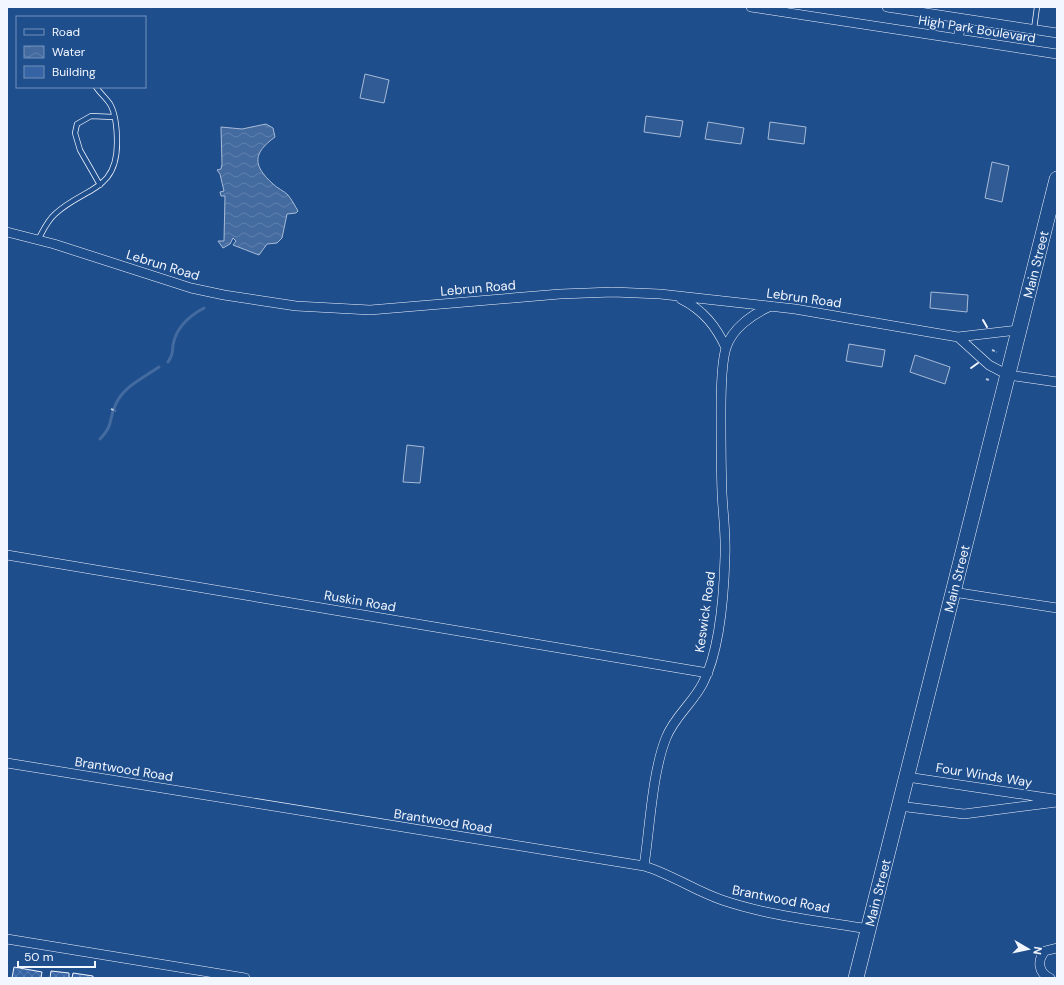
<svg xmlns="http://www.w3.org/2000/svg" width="1064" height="985" font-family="'DM Sans',sans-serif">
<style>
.built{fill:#305b95;stroke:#a8bbd7}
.water{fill:url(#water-waves);stroke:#a8bbd7}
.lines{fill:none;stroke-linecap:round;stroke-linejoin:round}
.stream{stroke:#446ba0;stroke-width:3}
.building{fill:url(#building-cross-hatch);stroke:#f2f6ff}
.service-casing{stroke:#f2f6ff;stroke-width:6}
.minor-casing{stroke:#f2f6ff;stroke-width:10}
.primary-casing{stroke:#f2f6ff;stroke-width:16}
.path{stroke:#b3c4dc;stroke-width:2;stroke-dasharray:3 2;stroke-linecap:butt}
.service{stroke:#1f4e8c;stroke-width:4.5}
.minor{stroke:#1f4e8c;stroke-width:9}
.primary{stroke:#1f4e8c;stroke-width:15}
.wall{stroke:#f2f6ff;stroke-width:2}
.labels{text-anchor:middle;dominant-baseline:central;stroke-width:3;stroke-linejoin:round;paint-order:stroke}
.street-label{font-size:13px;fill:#f2f6ff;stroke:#1f4e8c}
</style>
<defs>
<pattern id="water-waves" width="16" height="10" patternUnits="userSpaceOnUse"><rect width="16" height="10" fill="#446ba0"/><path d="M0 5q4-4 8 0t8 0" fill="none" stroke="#5f81ae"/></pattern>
<pattern id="building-cross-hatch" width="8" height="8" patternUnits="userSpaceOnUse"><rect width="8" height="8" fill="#3563a3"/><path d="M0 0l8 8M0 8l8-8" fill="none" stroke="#537ab1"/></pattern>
</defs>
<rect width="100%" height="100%" fill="#1f4e8c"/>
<path class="built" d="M365 74 389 80 384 103 360 98Z
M646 116 683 121 680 137 644 132Z
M708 122 744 128 741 144 705 139Z
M770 122 806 127 804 144 768 139Z
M992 162 1009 166 1002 202 985 198Z
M931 292 968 295 967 312 930 308Z
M849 344 885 350 882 367 846 361Z
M915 355 950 367 945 384 910 372Z
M407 445 424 447 420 483 403 482Z"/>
<path class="water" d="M266 124 273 128 275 137C253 153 252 165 273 184 277 188 284 191 288 195 292 200 295 206 298 211L296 213 287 214 282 238 277 243 267 244 259 255 233 245 236 241 233 238 230 244 223 248 218 241H224L225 196H221L220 192 224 191 220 174 217 170 221 169 222 164 221 127 242 129Z"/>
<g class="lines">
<path class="stream" d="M168 362C173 354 172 354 173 345 176 328 189 316 204 308
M100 439C114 424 108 422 115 406 122 387 143 378 159 367"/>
</g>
<path class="building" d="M14 967 42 972 41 978H12Z
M51 971 69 973V978H50Z
M73 973 93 976V978H72Z"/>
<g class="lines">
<defs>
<path id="service" d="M1034 29 1037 7
M100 185 80 150 75 133 77 124 91 116 113 117
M38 240C43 231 47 221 55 214 84 187 117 192 117 143 117 130 116 114 110 104 106 98 100 93 96 87"/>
<path id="minor" d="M751 7 1057 54
M887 7 1057 33
M958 39 962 19
M7 232 54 244 191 288 224 295 296 306 370 310 560 294 613 292 660 294 795 309 958 337 1018 330
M681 299C703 310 716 326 726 348
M958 337 989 365 1008 375 1057 382
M7 555 708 673
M953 592 1057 608
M7 763 644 866C671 874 695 891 722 900 769 916 820 921 869 929
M907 777 1054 799
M899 806 964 814 1057 802
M644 866C650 827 652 773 666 738 674 717 693 703 703 683 720 650 724 593 725 556 726 535 723 514 722 493 721 466 721 438 721 411 721 394 721 364 726 348 732 328 753 314 771 306
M7 939 245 978
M1050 978C1038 973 1037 960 1045 951L1057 948"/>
<g id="primary">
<path id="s1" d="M856 978 1057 179"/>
</g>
</defs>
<use href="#service" class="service-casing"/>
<use href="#minor" class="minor-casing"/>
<use href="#primary" class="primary-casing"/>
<path class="path" d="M992 350 997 352
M986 379 989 380
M111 409 116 411"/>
<use href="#service" class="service"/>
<use href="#minor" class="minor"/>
<use href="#primary" class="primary"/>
<path class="wall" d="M983 320 987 327
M971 368 978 363"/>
</g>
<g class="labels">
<g class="street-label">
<text transform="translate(977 29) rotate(9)">High Park Boulevard</text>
<text stroke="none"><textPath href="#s1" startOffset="736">Main Street</textPath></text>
<text transform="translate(163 265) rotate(17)">Lebrun Road</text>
<text transform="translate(478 288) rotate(-5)">Lebrun Road</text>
<text transform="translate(804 298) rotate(8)">Lebrun Road</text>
<text stroke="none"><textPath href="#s1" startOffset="412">Main Street</textPath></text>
<text transform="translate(360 601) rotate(10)">Ruskin Road</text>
<text transform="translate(705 612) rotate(-82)">Keswick Road</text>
<text transform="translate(124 769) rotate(9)">Brantwood Road</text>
<text transform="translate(984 775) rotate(9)">Four Winds Way</text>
<text transform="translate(443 821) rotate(9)">Brantwood Road</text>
<text stroke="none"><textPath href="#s1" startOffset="88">Main Street</textPath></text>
<text transform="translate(781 899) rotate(11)">Brantwood Road</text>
</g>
</g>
<rect width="1064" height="985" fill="none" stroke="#f2f6ff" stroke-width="16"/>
<rect x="16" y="16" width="130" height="72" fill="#1f4e8c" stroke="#7391ba"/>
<rect x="24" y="29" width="20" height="6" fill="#1f4e8c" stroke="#7391ba"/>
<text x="52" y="36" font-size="12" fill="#f2f6ff">Road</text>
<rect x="24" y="46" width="20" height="12" fill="url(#water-waves)" stroke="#7391ba"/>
<text x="52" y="56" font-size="12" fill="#f2f6ff">Water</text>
<rect x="24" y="66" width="20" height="12" fill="#3563a3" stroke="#7391ba"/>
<text x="52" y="76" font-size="12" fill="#f2f6ff">Building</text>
<g transform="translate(1028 949) rotate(99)" stroke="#1f4e8c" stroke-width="3" paint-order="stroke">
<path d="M0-3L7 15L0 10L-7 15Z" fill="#f2f6ff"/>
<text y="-6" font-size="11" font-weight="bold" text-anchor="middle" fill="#f2f6ff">N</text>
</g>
<path d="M18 961v6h77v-6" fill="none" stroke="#f2f6ff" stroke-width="2"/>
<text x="24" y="961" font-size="12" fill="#f2f6ff" stroke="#1f4e8c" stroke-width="3" paint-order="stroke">50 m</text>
</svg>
